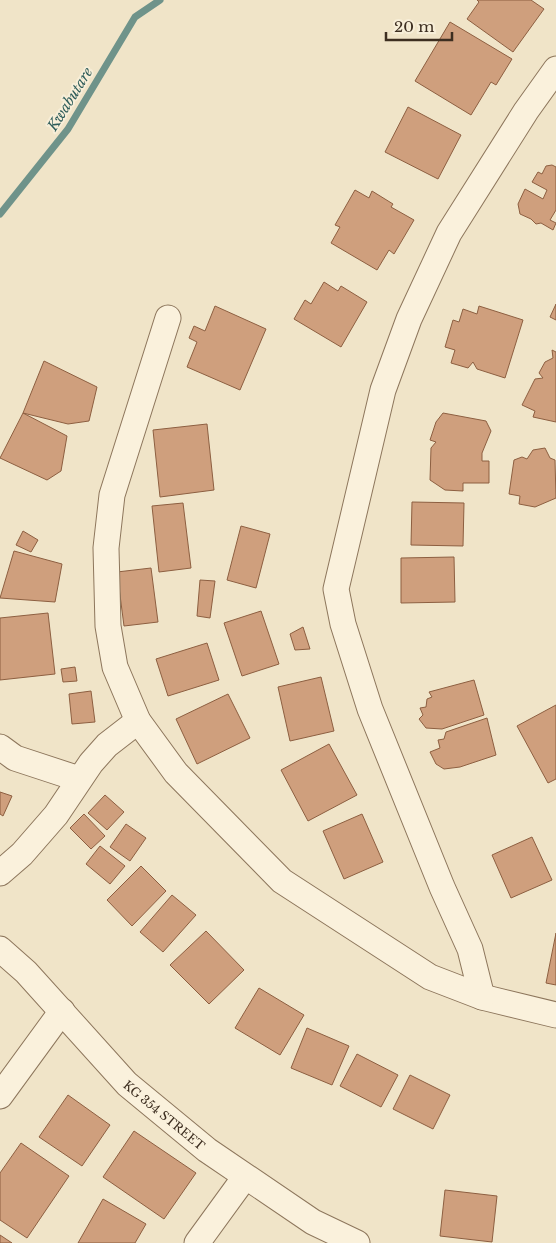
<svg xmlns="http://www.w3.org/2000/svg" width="556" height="1243" font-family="'Libre Baskerville',serif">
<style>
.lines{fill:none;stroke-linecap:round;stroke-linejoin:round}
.stream{stroke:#6f938a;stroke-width:7}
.building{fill:#cf9f7d;stroke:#8d5f41}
.minor-casing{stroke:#8d765c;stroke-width:27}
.minor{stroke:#faf1dc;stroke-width:25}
.labels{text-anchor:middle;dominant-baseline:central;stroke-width:4;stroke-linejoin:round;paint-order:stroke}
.street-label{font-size:12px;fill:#3d2e20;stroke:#f7eed8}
.water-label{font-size:14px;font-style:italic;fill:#2f5d5a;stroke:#f7eed8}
</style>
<rect width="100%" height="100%" fill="#f0e4c8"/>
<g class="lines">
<path class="stream" d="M0 214 68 129 135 17 160 0"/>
</g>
<path class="building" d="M477 0H531L544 9 513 52 467 19 479 2Z
M450 22 512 59 496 85 491 82 471 115 415 81Z
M408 107 461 135 438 179 385 152Z
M552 165 556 167V210L550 220 556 223 553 230 541 223 536 224 531 219 520 214 518 204 525 189 543 199 547 190 532 182 538 172 542 174 546 166Z
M355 190 369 198 372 191 393 204 391 207 414 220 394 254 389 250 377 270 331 243 340 227 335 225Z
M324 282 338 291 341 286 367 302 341 347 294 319 305 300 311 304Z
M556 304V320L550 317Z
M215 306 266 329 240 390 187 367 197 342 189 338 194 326 205 331Z
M479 306 523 320 505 378 477 369 473 362 468 368 451 363 455 350 445 347 453 320 459 322 463 309 477 314Z
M552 350 556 352V422L533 417 535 411 522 405 535 379 543 378 539 373 545 362 553 358Z
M44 361 97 387 89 421 68 424 23 413Z
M23 413 67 436 61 471 47 480 0 458Z
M443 413 486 421 491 431 482 453V461H489V483H463V491L445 490 430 480 431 448 436 442 430 440 436 422Z
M207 424 214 490 160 497 153 430Z
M545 448 550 458 555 460 556 498 535 507 519 504 520 496 509 494 514 460 522 457 527 459 533 450Z
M412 502 464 503 463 546 411 545Z
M183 503 191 568 159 572 152 506Z
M241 526 270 534 256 588 227 580Z
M23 531 38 540 31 552 16 545Z
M14 551 62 564 55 602 0 598Z
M454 557 455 602 401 603V558Z
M151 568 158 622 124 626 117 572Z
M200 580 215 581 210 618 197 616Z
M261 611 279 664 242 676 224 623Z
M48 613 55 674 0 680V618Z
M303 627 310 649 295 650 290 634Z
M207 643 219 680 168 696 156 659Z
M75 667 77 681 63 682 61 669Z
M321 677 334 731 290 741 278 687Z
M474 680 484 715 442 729 426 728 419 719 423 715 420 708 426 707 427 699 432 697 429 692Z
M91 691 95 722 72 724 69 694Z
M228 694 250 738 197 764 176 719Z
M556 705V779L548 783 517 726Z
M487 718 496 755 460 767 444 769 436 764 430 752 440 748 438 740 444 739 446 732Z
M329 744 357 795 308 821 281 770Z
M0 792 12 796 3 816 0 814Z
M105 795 124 812 107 830 88 813Z
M84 814 105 836 91 849 70 828Z
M362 814 383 862 344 879 323 831Z
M126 824 146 838 130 861 110 847Z
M532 837 552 880 511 898 492 855Z
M100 846 125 866 110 884 86 864Z
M141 866 166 891 132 926 107 900Z
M172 895 196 915 163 952 140 932Z
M206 931 244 970 209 1004 170 965Z
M556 933V985L546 983Z
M259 988 304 1015 280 1055 235 1028Z
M307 1028 349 1046 332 1085 291 1068Z
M357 1054 398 1075 381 1107 340 1086Z
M410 1075 450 1095 433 1129 393 1109Z
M68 1095 110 1125 82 1166 39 1137Z
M134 1131 196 1173 164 1219 103 1177Z
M21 1143 69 1176 27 1238 0 1220V1173Z
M445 1190 497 1196 492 1242 440 1236Z
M103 1199 146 1224 135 1243H78Z
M0 1235 12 1243H0Z"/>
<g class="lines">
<defs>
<g id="minor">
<path d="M168 318 112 495 106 548 108 626 115 667 138 721 176 773 282 881 430 977 482 997 556 1015"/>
<path d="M0 747 15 758 79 779"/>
<path d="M0 873 22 854 56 815 91 763 107 745 138 721"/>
<path id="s1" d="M0 949 26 972 127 1084 207 1150 313 1222 357 1243"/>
<path d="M482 997 470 949 442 887 370 709 343 624 336 589 383 390 409 319 449 233 526 111 556 69"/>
<path d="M0 1096 62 1011"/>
<path d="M197 1243 245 1177"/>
</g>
</defs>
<use href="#minor" class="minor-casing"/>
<use href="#minor" class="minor"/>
</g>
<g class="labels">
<g class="street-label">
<text stroke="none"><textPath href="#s1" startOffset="234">KG 354 STREET</textPath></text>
</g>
<g class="water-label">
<text transform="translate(70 99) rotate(-58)">Kwabutare</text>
</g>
</g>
<path d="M386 32v8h66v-8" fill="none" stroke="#3d2e20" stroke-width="2.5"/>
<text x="394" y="32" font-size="15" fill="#3d2e20" stroke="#f7eed8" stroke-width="4" paint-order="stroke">20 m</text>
</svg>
